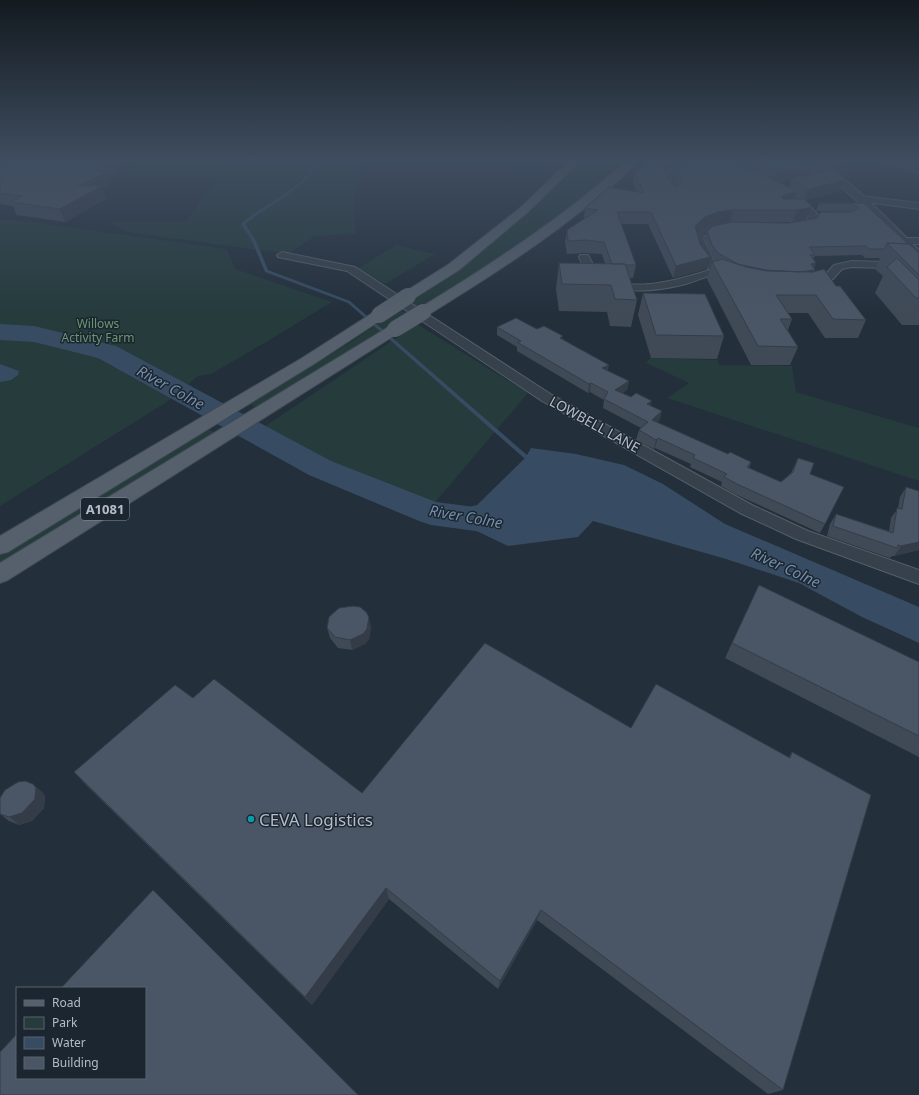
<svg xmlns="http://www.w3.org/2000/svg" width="919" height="1095" font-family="'Noto Sans',sans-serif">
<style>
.green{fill:#253b3c}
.water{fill:#374c62}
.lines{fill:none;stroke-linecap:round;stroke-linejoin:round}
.stream{fill:#374c62;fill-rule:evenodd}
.river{fill:#374c62;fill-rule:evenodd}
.minor-casing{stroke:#555f69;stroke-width:2}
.tertiary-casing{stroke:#555f69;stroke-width:2}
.primary-casing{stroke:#404a54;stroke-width:2}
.minor{fill:#37414c;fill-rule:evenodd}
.tertiary{fill:#37414c;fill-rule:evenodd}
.primary{fill:#55606c;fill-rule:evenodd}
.primary-bridge-casing{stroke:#404a54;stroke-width:17;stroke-linecap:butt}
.primary-bridge{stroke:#55606c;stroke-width:16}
.wall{fill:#404a57;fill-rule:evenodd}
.shaded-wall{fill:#343c47}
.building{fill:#4a5665;stroke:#343c47}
.culture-dot{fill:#0f9aa8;stroke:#1c2630;stroke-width:1.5}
.labels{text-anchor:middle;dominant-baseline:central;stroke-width:3;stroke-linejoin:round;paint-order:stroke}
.far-park-label{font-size:12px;fill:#6a9872;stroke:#1c2630}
.shield{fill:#1c2630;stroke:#868f9a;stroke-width:1}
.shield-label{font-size:13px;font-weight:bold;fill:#b3bcc7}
.street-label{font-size:14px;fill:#b3bcc7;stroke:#1c2630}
.water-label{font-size:15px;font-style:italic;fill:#738eaa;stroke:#1c2630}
.near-poi-label{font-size:17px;fill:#b3bcc7;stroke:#1c2630;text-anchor:start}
</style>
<rect width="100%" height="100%" fill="#232f3b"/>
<path class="green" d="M136 162H358V183L353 203 356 234 315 236 288 254 127 232 110 222H185L223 171 129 172 137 165Z
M579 162H624L562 216 467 280 420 308 411 302 494 240 551 190Z
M8 219 227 249 235 269 332 302 268 341 211 374 198 376 167 402 0 506V220Z
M396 245 435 254 385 284 357 269Z
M399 309 409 315 258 408 249 404 351 342Z
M417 324 528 393 432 506 356 480 261 429Z
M650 358 718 360 719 365 792 366 796 392 919 428V481L667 398 689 383 646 363Z
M208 429 216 433 0 565V554Z"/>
<path class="water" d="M0 364 19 371 18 375 11 380 0 382Z
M531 448 576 454 624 465 663 484 725 524 919 607V643L862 617 799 583 726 559 593 521 578 537 508 546 441 514 477 505 526 457Z"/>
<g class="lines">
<path class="stream" d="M317 162H319C304 190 269 205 245 224L256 241 268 270 350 301 528 456 529 457 528 458H524L348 303 265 272 252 241 241 224C265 202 301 191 317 162Z"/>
<path class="river" d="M0 324 34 326 116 346 331 461 436 502 490 509 502 512 507 521 502 530 490 533 431 525 419 521 309 475 98 358 34 342 0 340Z"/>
<defs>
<path id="minor" d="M696 166 700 168 699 170 671 175 670 178 679 194 675 197 672 196 662 178 664 172 672 169Z
M774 184 805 201 819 216 813 225 795 231 792 230V226L806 221 809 216 799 205 771 189V185Z
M861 196 919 203V209L858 201V197Z
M723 223H733L738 226C729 234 714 225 703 238L715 264 735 276 730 279C726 278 722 275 719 274 713 273 694 282 686 284 651 293 594 299 579 257L580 255H588C592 261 593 268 599 273 629 296 679 279 710 270L706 266 693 238C701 227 710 224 723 223Z
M919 238V244H904L899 241 904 238Z
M282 252 355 267 552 395 752 505 808 531 919 570V584L796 539 740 513 542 401 347 271 278 257 277 255Z
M852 261 919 263V269L852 267 842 269 833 279 808 287 803 284 804 282 825 275 834 265Z"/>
<path id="tertiary" d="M814 162H825L865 197 919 250V261L914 260 857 201Z"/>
<path id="primary" d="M568 162H579L528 212 459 270 413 299H403L401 296 403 293 449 264 520 208Z
M625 162H636C626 176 609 188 596 199 543 243 486 279 428 315H418L416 312 418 309C490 265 561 219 625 162Z
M379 311 384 312 386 315 384 318 314 364 8 552 0 554V536L302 358 374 312Z
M395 324 400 326 403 329 400 332 8 580 0 583V563L390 326Z"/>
</defs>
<use href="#minor" class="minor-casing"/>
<use href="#tertiary" class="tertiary-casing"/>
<use href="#primary" class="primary-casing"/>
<use href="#minor" class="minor"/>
<use href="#tertiary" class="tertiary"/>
<use href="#primary" class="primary"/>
<defs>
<path id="primary-bridge" d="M379 315 408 296
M395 329 423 312"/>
</defs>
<use href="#primary-bridge" class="primary-bridge-casing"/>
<use href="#primary-bridge" class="primary-bridge"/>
</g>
<path class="wall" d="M0 162 119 172 107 179 109 185 102 188 106 199 65 222 17 215 13 206 0 204Z
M644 162H818L841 191 805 200 807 217 805 220 793 222H734L789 223 850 212 816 211 819 203H864L919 253V325H902L875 293 883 276 875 269 880 258H865L862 255 815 256 813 259 814 272 836 286 866 320 858 338H825L808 313H788L792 319 788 330 798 347 790 365H751L707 279 712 262 715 261 710 254 705 240 707 231 732 222 715 224 702 229 697 233 707 269 673 278 648 224H621L636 265 633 278H630L637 300 631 327 610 326 607 312 559 311 556 289 559 263 605 264 602 254 584 253 567 254 565 242 567 230 584 219 585 208 637 192 633 182 635 171 640 170V166H642L643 162ZM674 168 672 176 677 187 673 185 664 170ZM791 180 789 187 779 182ZM795 195 797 196 802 199H794Z
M881 162H919V175Z
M643 293 724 336 717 359 651 358 638 315Z
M497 327 537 329 563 339 608 371 629 381 627 390 622 393 650 406 660 420 657 422 728 454 751 462 749 468 781 482 791 473 798 458 810 474 825 524 820 533 735 494 721 486 722 482 690 467 691 464 655 448 654 449 636 440 639 430 641 428 603 408 604 400 590 392 588 393 517 351V347L497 335Z
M906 487 919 550 894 556H892L890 558 827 536 830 524 836 514 889 531 891 518 898 508 900 497Z
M759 585 919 662V757L725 658Z
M371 627 369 639 365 644 352 650 338 648 330 638 327 628Z
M193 698 362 793 631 728 789 757 792 752 783 1090 768 1094 537 920 498 989 389 899 312 1005 87 786 74 772Z
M33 784 42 792 45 796 44 808 32 821 19 825 9 821 0 814V798Z"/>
<path class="shaded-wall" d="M112 162H116L119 172 107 179 109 185 102 188 106 199 65 222 60 209 78 186 95 171Z
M665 162H691L675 165 674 168 664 171 663 168Z
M811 167 807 178H792L791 180 773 183 777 172Z
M846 180 841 191 804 201 808 189Z
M796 192 792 204 778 207 782 196Z
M811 205 807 217 805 220 793 222 797 210Z
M733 210 730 222 715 224 702 229 692 238 695 226 705 217 718 212Z
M710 257 707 269 673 278 676 266Z
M816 263 814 270H815L811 279 794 272 811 264Z
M609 365 607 374 602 368Z
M629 381 627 390 613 400 615 390Z
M591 383 590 392 588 393 589 384Z
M652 401 649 410 647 404Z
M662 411 660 420 650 429 652 420Z
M658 438 655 448 654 449 656 440Z
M919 542V550L894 556 901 546Z
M369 617 371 627 369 639 365 644 352 650 350 640Z
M33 784 42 792 45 796 44 808 32 821 19 825 9 817Z
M386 888 389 899 312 1005 305 997Z
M153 890 164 901 359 1095H358Z
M541 910 537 920 498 989 500 981Z"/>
<path class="building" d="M0 162H112L95 171 105 173 78 186H102L60 209 11 202 22 196 0 193Z
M643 162H665L663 168 673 185 677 187 683 183 675 165 688 162H739L742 165 791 188 796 192 782 196 783 199H804L811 205 809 208 797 210H733L718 212 705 217 695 226 700 244 710 257 676 266 651 212H617L636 265H626L625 264H612L604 242 586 240 568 241 567 230 598 210 585 208 609 187 644 193 635 171 642 169 640 166H644Z
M757 162H818L826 170 833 168 846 180 808 189 792 178 821 173 824 171 822 168 811 167 777 172 760 164Z
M819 203H864L908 244 887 243 884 249H869L866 246 809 247 815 255H810L816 263 811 264 815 270 798 272 784 271 766 270 738 264 718 253 712 245 707 231 713 226 732 222 789 223 817 218 821 212H852L859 208 852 203Z
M887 243 909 244 919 253V275Z
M897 258 919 280V298H916L887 267Z
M722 259 746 267 767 271 813 272 824 269 836 286H840L866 320 833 319 816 295H776L792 319H780L798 347 758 346 712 262Z
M559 263 625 264 637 300 615 299 611 285 562 284Z
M643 293 705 294 724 336 656 335Z
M516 318 537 329 544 326 563 336 560 338 609 365 602 368 629 381 615 390 631 397 636 393 652 401 647 404 662 411 652 420 728 454 730 452 751 462 747 467 781 482 793 472 798 458 814 463 810 474 844 487 825 524 739 485 724 477 727 474 693 458 695 455 658 438 656 440 639 430 648 422 604 399 608 392 591 383 589 384 517 342 521 341 497 327Z
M906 487 919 491V542L901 546 898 545 897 548 833 526 836 514 893 533 897 508 902 509Z
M759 585 919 662V736L732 643Z
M353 606 360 607 366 612 369 617 367 629 363 634 350 640 335 637 327 628 329 617 339 608Z
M485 643 631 728 656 684 790 758 792 752 871 795 783 1090 541 910 500 981 386 888 305 997 74 772 175 685 193 698 214 679 362 793Z
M25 781 33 784 36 788 35 799 22 813 9 817 0 814V798L5 790 18 782Z
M153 890 358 1095H0V1052L17 1034V1078H145V988H61Z"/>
<linearGradient id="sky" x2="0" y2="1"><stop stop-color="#131a20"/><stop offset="0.51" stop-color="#3f4d60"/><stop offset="1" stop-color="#3f4d60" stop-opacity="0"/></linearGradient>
<rect width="919" height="315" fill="url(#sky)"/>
<circle class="culture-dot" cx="251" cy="819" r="4"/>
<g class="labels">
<g class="far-park-label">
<text x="98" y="323">Willows<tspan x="98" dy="14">Activity Farm</tspan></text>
</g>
<rect class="shield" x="81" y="498" width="48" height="22" rx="3"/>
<g class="shield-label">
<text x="105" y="509">A1081</text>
</g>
<g class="street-label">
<text transform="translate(595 424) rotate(29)">LOWBELL LANE</text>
</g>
<g class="water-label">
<text transform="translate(171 387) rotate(29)">River Colne</text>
<text transform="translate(466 516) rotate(10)">River Colne</text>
<text transform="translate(786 567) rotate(25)">River Colne</text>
</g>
<g class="near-poi-label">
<text x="259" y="819">CEVA Logistics</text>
</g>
</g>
<rect x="16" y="987" width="130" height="92" fill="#1c2630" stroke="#58626c"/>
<rect x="24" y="1000" width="20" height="6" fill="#55606c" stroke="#58626c"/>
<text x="52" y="1007" font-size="12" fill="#b3bcc7">Road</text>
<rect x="24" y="1017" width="20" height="12" fill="#253b3c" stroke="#58626c"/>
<text x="52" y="1027" font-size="12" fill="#b3bcc7">Park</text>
<rect x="24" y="1037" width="20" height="12" fill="#374c62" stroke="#58626c"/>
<text x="52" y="1047" font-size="12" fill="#b3bcc7">Water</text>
<rect x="24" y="1057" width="20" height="12" fill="#4a5665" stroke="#58626c"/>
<text x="52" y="1067" font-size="12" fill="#b3bcc7">Building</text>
</svg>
